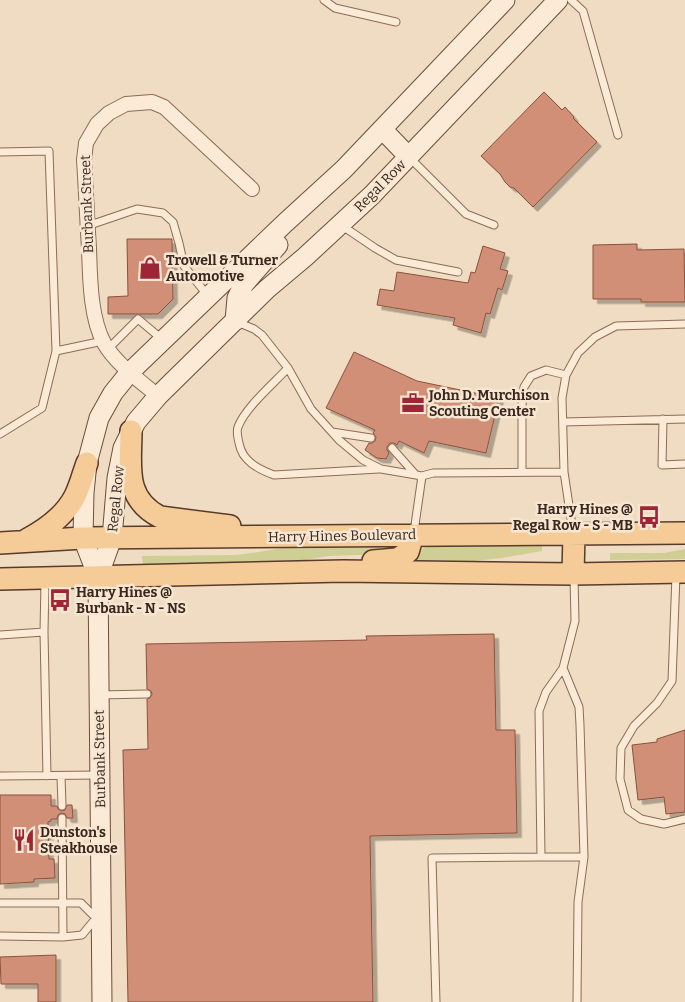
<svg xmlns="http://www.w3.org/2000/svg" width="685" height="1002" font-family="Bitter,serif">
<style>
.green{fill:#cfce95}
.building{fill:#d08f76;stroke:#8c513c;filter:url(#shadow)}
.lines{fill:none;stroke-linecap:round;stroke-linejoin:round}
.lane-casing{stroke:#8b6c58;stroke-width:9}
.street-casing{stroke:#8b6c58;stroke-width:16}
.secondary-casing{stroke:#6d4d3b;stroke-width:21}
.primary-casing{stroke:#593b2c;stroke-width:24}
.lane{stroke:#faead6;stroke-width:7}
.street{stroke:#faead6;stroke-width:14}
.secondary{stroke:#faead6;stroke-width:19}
.primary{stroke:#f5cb98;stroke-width:21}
.labels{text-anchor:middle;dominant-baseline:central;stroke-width:5;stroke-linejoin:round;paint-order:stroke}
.street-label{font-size:14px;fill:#3a271d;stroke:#f7e7d2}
.poi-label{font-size:14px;font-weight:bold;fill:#3a271d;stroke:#f7e7d2;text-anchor:start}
</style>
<defs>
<filter id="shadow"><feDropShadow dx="4.5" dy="4.5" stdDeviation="0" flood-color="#0004"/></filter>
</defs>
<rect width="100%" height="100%" fill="#f0dcc2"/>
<path class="green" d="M542 545V551L502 558 483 560 462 562H415L413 561C416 555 422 548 428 546Z
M302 546H397V551L387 554 329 556 306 560 272 564H143L142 556 236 555C258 553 280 547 302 546Z
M685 549V559L610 560V553H664Z"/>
<path class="building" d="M544 92 562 110 565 107 574 117 573 118 597 142 533 207 514 188 510 187 505 182 500 174 481 156Z
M127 239H172L173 299 158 314H108V297L128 296Z
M637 244V250L684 249 685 302H641V299H593V245Z
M483 246 505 253 500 269 508 271 502 290 498 288 490 314 486 313 481 333 453 325 455 318 377 305 380 289 394 291 397 272 468 283 471 272 475 273Z
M354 352 417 381 499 398 486 453 429 441 424 453 399 441 397 445 394 443H390L387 447V450L389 453 386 459 377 458 365 450 369 443H372L375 441 376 437 373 433 375 430 326 408Z
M494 634 496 730H515L517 833 370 836 373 1002H128L123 750 148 749 147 699 150 698 152 694 151 691 147 689 146 644 367 640 366 636Z
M685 730V812L666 814 664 797 638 800 632 745 657 742V739Z
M0 795H51V806H57L58 809 62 811 65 810 67 805H72L73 818H67L65 814 61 813 58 815 57 819H51V821L48 822 49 859H54L55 878 34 879V882L0 884Z
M56 955V1002H38V984H1L0 957Z"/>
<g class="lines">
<defs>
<path id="lane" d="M324 0 335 8 396 22
M571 0 583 11 618 135
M0 152 49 151 56 351 103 341
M409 157 466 214 494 225
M341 225 375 248 396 260 458 272
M87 226 137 209 163 213 173 222 179 243 184 266 208 296
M237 322 254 329 262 335 288 368 311 409 339 440 363 460 381 469 422 476 433 473 564 472
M108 349 138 319 163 340
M288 368C273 384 245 408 238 427 236 432 238 438 239 443 242 461 258 469 274 475L379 469
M663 419 662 465 684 464
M563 422 685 419
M332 432 371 438
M0 434 42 408 56 351
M392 448 415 474
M522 472V405L524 387 531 376 546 370 566 375
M414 532 422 476
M573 532 564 472 562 398 566 375 578 353 595 337 616 326 685 324
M676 575 672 681 657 703 634 726 621 748 620 779 628 810 641 819 664 824 685 819
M45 581 44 632 47 776
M0 635 44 632
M563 668 579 707 580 725 584 857 578 902 577 1002
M99 695 147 694
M0 776 100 775
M61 776 62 806
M62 818 63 937
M541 857H584
M0 903H81L96 918
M0 936 63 937 82 935 96 918H98
M436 1002 432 858 541 857 539 711 546 692 563 668 575 621 574 577"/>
<path id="street" d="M158 396C139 380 116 364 104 343 90 317 90 277 89 248 87 219 86 189 84 160L86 143 97 124 109 113 126 104 152 102 164 107 252 189"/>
<path id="secondary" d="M382 129 409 157
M235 321 237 298 244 284 278 245
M98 577 112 538 117 478 123 448 136 422 158 396 267 289 305 257 372 195 558 0
M102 1002 98 577 83 538 84 493 87 463 99 418 113 393 130 372 285 223 344 169 505 0"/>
<path id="primary" d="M131 431C131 465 123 498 160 517L230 526
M26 540C45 530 65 516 75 496 80 486 83 474 87 463
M0 543 83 538 685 533
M373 561 397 559 408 552 413 535
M573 574 574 534
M0 579 343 571 573 574 685 572"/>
</defs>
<use href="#lane" class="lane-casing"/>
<use href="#street" class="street-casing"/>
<use href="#secondary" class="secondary-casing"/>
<use href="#primary" class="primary-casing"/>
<use href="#lane" class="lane"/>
<use href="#street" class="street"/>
<use href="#secondary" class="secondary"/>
<use href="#primary" class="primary"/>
</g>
<defs>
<symbol id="shop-bare" viewBox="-9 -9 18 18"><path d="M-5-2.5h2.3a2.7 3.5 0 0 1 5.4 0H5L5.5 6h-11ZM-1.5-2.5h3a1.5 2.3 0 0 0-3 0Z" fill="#9d2536" stroke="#f7e7d2" stroke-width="2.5" paint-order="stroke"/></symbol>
<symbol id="office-bare" viewBox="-9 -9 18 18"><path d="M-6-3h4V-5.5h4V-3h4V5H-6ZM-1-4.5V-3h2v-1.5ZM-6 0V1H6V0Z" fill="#9d2536" stroke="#f7e7d2" stroke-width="2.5" paint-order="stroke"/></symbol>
<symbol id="bus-bare" viewBox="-9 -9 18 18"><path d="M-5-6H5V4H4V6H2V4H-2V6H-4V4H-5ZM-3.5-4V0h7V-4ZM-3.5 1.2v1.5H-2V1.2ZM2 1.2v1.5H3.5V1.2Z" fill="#9d2536" stroke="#f7e7d2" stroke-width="2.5" paint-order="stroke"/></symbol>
<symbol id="restaurant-bare" viewBox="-9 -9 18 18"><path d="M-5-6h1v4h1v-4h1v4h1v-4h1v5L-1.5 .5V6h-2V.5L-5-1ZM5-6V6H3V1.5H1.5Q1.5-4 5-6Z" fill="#9d2536" stroke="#f7e7d2" stroke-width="2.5" paint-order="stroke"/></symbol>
</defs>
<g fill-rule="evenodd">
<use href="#shop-bare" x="134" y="252" width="32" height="32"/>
<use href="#office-bare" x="397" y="387" width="32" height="32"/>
<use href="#bus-bare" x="633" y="501" width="32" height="32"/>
<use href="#bus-bare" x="44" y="584" width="32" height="32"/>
<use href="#restaurant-bare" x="8" y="824" width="32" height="32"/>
</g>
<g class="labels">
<g class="street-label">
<text transform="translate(380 186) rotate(-45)">Regal Row</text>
<text transform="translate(87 204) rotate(-92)">Burbank Street</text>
<text transform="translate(116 499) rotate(-84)">Regal Row</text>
<text transform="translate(342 536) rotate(-1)">Harry Hines Boulevard</text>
<text transform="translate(100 759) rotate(-91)">Burbank Street</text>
</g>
<g class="poi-label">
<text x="166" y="260">Trowell &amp; Turner<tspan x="166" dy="16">Automotive</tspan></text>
<text x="429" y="395">John D. Murchison<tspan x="429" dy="16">Scouting Center</tspan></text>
<text x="633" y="509" text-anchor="end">Harry Hines @<tspan x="633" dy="16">Regal Row - S - MB</tspan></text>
<text x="76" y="592">Harry Hines @<tspan x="76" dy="16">Burbank - N - NS</tspan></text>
<text x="40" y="832">Dunston's<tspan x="40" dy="16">Steakhouse</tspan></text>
</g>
</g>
</svg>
